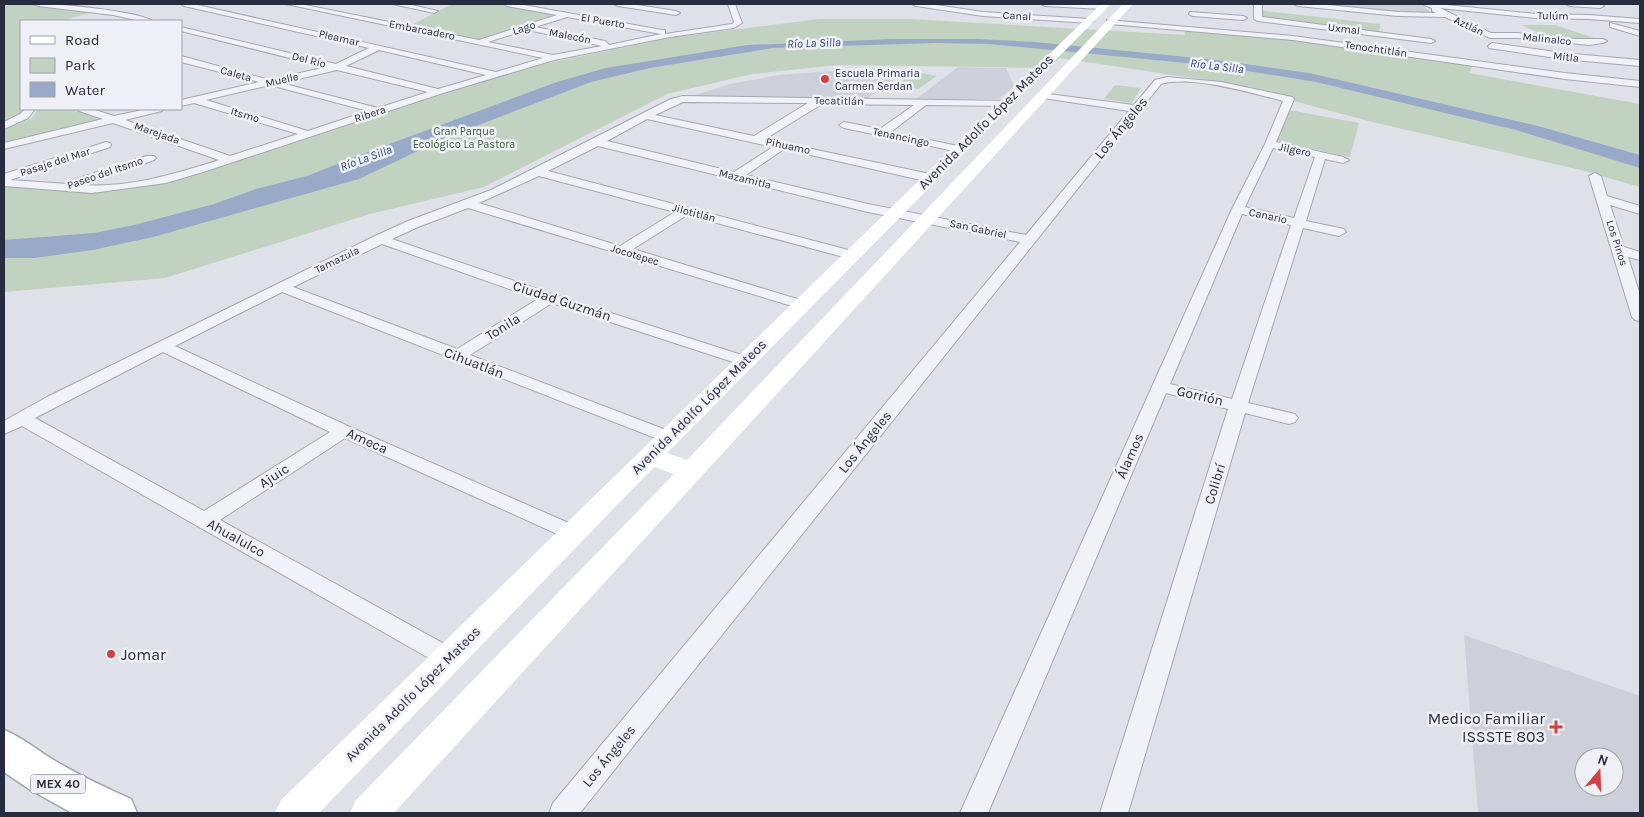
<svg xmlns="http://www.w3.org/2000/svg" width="1644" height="817" font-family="Karla,sans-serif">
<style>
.built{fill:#cdd0da;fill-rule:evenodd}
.green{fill:#c2d2c0}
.water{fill:#99aac9}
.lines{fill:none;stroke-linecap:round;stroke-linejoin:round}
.street-casing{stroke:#a4a7b2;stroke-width:2}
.primary-casing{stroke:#9ea4b4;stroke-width:3}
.street{fill:#f1f2f7;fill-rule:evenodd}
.secondary{fill:#fff;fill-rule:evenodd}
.primary{fill:#fff;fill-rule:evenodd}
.poi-dot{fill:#d04143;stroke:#eef0f6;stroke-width:2}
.labels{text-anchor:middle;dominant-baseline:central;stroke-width:5;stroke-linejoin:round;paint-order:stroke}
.far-street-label{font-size:11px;fill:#272d3f;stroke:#eef0f6}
.far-poi-label{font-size:11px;fill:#272d3f;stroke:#eef0f6;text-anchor:start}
.far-park-label{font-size:11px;fill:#375b34;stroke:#eef0f6}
.far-water-label{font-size:12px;font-style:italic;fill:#314674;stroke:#eef0f6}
.shield{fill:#eef0f6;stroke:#636876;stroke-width:1}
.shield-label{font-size:12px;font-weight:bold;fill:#272d3f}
.street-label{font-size:14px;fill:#272d3f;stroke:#eef0f6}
.near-poi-label{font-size:16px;fill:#272d3f;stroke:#eef0f6;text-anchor:start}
</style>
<rect width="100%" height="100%" fill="#dfe1e8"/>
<path class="built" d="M1315 4H1421L1430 12 1396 13Z
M958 67 1006 68 1014 86 999 99H916Z
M875 68 911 69 868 98 692 96 730 84 778 75Z
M1464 635 1640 696V813H1478ZM1584 757H1614V787H1584Z"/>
<path class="green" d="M4 4H38L95 11 62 21H21V109H30C24 118 14 122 4 126Z
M452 4H498L557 14 484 39 478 40 411 25Z
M1257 10 1380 24 1379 33 1262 20Z
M819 19H910L1185 35 1184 28 1293 38 1474 62 1469 73 1640 104V187L1581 170 1372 122 1226 83 1059 58 1050 68 838 65 752 74 667 94 484 187 370 214 165 278 4 292V183L92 189 147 182 494 74 675 37Z
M1522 25H1555L1603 41 1502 35 1481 32 1539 33Z
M915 72 937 76 918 89 896 85Z
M1115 85 1141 88 1132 103 1104 99Z
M38 109H75L104 118 100 120 4 143V130L32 118Z
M1289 110 1359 123 1350 157 1276 141Z"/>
<path class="water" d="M892 39H978L1035 42 1217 60 1309 73 1538 126 1640 155V168L1516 130 1316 82 1217 66 989 44 934 43 773 48 650 68 591 82 445 138 359 179 153 237 93 250 34 258H4V240L94 233 134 225 214 204 256 189 307 176 365 153 557 82 606 68 747 45Z"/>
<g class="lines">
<defs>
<path id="street" d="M34 4C55 3 138 11 153 21H140L113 15 38 6Z
M181 4H193L496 72 543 58 286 4H300L479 40 557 15 507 6 504 4H518L662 30H665V34L732 24 734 22 728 4H735L742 23 734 28 670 37 554 60 440 94 203 172 166 183 92 193 4 186V174L106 142 110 143 111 145 110 147 10 180 68 184 70 181 146 156H154L156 158 154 160 83 185C128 188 176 174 219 160L113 123 4 149V143L103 119 79 111 78 109H92L114 116 147 109H163L162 111 125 120 230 156 298 134 194 103 181 106V100L259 82 181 62V56L270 80 326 67 181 31V27L336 64 369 48 184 6ZM567 17 661 34 609 45 605 41 535 27ZM526 30H528L602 46 553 55 488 42ZM379 50 486 75 438 89 346 66ZM337 70 428 92 378 108 281 83ZM270 85 368 111 308 131 206 100Z
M393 4H407L438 11 434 13Z
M614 4H631L676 11 680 13 676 15 618 6Z
M912 4H929L983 12 1090 19 1094 21 1090 23 983 16 916 6Z
M1041 4C1055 3 1096 0 1107 7L1103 9 1045 6Z
M1254 4H1262V17L1431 39 1435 41 1431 43 1258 21 1254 19Z
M1294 4H1318L1398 12 1436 13 1432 11V8L1424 5 1437 4 1536 14 1589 15 1640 19V23L1589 19 1536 18 1440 8 1491 33H1518L1575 39H1603L1607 41 1603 43 1589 45 1518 38H1490L1445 17 1398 16 1298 6Z
M1566 4H1599L1604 6 1600 8 1570 6Z
M1190 12 1243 16 1247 18 1243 20 1193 16 1189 14Z
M1107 20 1293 36 1565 73 1640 81V87L1565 79 1293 40 1110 24H1107Z
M1610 23 1640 31V36L1610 27Z
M1492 43 1563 53 1640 60V66L1563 59 1489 48 1488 46Z
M1167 77 1221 82 1292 97 1294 99 1276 142 1343 157 1349 160 1343 163 1325 159 1306 221 1344 229 1346 232 1339 236 1303 228 1248 403 1295 414 1298 418 1295 422 1289 424 1245 413 1128 813H1100L1228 409 1166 393 988 813H960L1232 209 1265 144 1283 101C1252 93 1191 75 1161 84L580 813H549L553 803 1020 242 868 212 598 146 548 171 856 252 858 255 851 259 687 215 633 249 807 302 809 305 807 308 802 309 468 208 418 227 392 239 555 295 751 358 753 361 751 364H739L552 303 470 355 674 433 677 437 674 441 668 443 282 292 175 346 350 427 580 528 583 533 580 538 573 540 566 538 345 438 220 520 457 651 461 658 457 665 449 668 441 665 22 426 4 434V421L47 397 375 236 408 221 491 190 671 99 683 96 1008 101 1010 103 1005 106 926 105 891 132 963 147 964 149 959 152 844 128 839 125 844 122 880 129 914 105 822 104 765 139 930 174 936 178 934 180 930 182 784 149 746 175 868 204 1026 235 1129 111 1043 98 1038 95 1040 93 1134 105 1155 80ZM683 102 808 103 754 136 655 115ZM647 119 773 147 734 172 607 141ZM1273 148 1315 157 1294 218 1245 207ZM539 176 675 212 620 246 479 203ZM1242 214 1291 225 1232 399 1170 384ZM382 244 538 299 457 349 293 287ZM163 352 330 432 204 511 35 418Z
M25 109H35L28 118 4 129V122L20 114Z
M1595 173 1601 176 1607 196 1640 206V214L1610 205 1624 247 1640 252V260L1628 257 1640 295V321L1635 320 1632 317 1589 176Z"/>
<path id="primary" d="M4 730C24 738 39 752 57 762 81 776 106 788 131 799L137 813H72L29 789 4 772Z"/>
</defs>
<use href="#street" class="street-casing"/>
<use href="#primary" class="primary-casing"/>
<use href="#street" class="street"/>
<path class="secondary" d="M1101 4H1111L667 453 687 460 1123 4H1133L394 813H350L356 800 674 474 654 467 319 813H275L281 800Z"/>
<use href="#primary" class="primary"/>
</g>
<g class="poi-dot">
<circle cx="825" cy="79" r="5"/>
<circle cx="111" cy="654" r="5"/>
<path d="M1553.5 719.5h5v5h5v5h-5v5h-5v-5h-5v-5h5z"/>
</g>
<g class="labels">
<g class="far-street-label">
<text transform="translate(1017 16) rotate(3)">Canal</text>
<text transform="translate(1553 16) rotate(1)">Tulúm</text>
<text transform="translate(603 21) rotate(10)">El Puerto</text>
<text transform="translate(1469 26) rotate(25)">Aztlán</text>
<text transform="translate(524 28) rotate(-18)">Lago</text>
<text transform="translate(1344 29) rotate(7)">Uxmal</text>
<text transform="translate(422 30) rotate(11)">Embarcadero</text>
<text transform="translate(570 36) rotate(11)">Malecón</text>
<text transform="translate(339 38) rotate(13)">Pleamar</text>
<text transform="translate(1547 39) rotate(6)">Malinalco</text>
<text transform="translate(1376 49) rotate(8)">Tenochtitlán</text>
<text transform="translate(1566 57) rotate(7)">Mitla</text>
<text transform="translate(309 60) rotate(14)">Del Río</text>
<text transform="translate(236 74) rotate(15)">Caleta</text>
<text transform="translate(282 80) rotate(-13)">Muelle</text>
<text transform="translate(839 101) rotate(1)">Tecatitlán</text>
<text transform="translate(370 114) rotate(-18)">Ribera</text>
<text transform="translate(245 115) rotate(17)">Itsmo</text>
<text transform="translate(157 133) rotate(19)">Marejada</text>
<text transform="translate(901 137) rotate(12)">Tenancingo</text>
<text transform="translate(788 146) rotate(12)">Pihuamo</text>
<text transform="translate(1295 150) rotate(12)">Jilgero</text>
<text transform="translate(55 162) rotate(-18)">Pasaje del Mar</text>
<text transform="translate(105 173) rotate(-19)">Paseo del Itsmo</text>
<text transform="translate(745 179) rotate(14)">Mazamitla</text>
<text transform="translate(694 213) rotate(15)">Jilotitlán</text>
<text transform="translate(1268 216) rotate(12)">Canario</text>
<text transform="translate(978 229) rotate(12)">San Gabriel</text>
<text transform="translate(1617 243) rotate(72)">Los Pinos</text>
<text transform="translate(635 255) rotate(17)">Jocotepec</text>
<text transform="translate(337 260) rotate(-26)">Tamazula</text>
</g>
<g class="far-poi-label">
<text x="835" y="73">Escuela Primaria<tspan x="835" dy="13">Carmen Serdan</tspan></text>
</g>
<g class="far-park-label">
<text x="464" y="131">Gran Parque<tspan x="464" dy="13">Ecológico La Pastora</tspan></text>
</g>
<g class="far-water-label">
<text transform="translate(814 43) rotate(-2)">Río La Silla</text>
<text transform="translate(1217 66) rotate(7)">Río La Silla</text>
<text transform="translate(366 158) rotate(-20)">Río La Silla</text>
</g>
<rect class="shield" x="30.5" y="774.5" width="55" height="19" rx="4"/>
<g class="shield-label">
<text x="58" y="784">MEX 40</text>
</g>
<g class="street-label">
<text transform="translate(986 122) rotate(-45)">Avenida Adolfo López Mateos</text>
<text transform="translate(1121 128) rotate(-51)">Los Ángeles</text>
<text transform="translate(562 301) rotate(18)">Ciudad Guzmán</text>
<text transform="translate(503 327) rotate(-32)">Tonila</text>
<text transform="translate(474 363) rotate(21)">Cihuatlán</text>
<text transform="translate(1200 396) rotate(13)">Gorrión</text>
<text transform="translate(699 407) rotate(-45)">Avenida Adolfo López Mateos</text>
<text transform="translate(367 441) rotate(24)">Ameca</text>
<text transform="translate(865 442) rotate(-51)">Los Ángeles</text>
<text transform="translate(1130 456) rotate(-66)">Álamos</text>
<text transform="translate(274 476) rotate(-33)">Ajuic</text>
<text transform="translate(1215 484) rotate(-73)">Colibrí</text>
<text transform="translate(236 538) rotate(29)">Ahualulco</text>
<text transform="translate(413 694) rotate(-45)">Avenida Adolfo López Mateos</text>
<text transform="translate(609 756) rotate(-51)">Los Ángeles</text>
</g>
<g class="near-poi-label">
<text x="121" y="654">Jomar</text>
<text x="1545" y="718" text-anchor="end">Medico Familiar<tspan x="1545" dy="18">ISSSTE 803</tspan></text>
</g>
</g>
<rect width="1644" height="817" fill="none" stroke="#272d3f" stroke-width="10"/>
<rect x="20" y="20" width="162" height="90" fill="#eef0f6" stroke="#9ea2ad"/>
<rect x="30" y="36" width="25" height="8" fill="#ffffff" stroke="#9ea2ad"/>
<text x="65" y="45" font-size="15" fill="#272d3f">Road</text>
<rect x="30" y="58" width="25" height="15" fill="#c2d2c0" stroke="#9ea2ad"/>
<text x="65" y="70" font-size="15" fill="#272d3f">Park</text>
<rect x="30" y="82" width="25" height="15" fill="#99aac9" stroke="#9ea2ad"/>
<text x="65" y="95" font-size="15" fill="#272d3f">Water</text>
<g transform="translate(1599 772) rotate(19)"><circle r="24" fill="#eef0f6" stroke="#9ea2ad"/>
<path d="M0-4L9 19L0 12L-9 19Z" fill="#d04143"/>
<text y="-8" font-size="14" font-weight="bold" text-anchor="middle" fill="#272d3f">N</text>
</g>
</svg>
